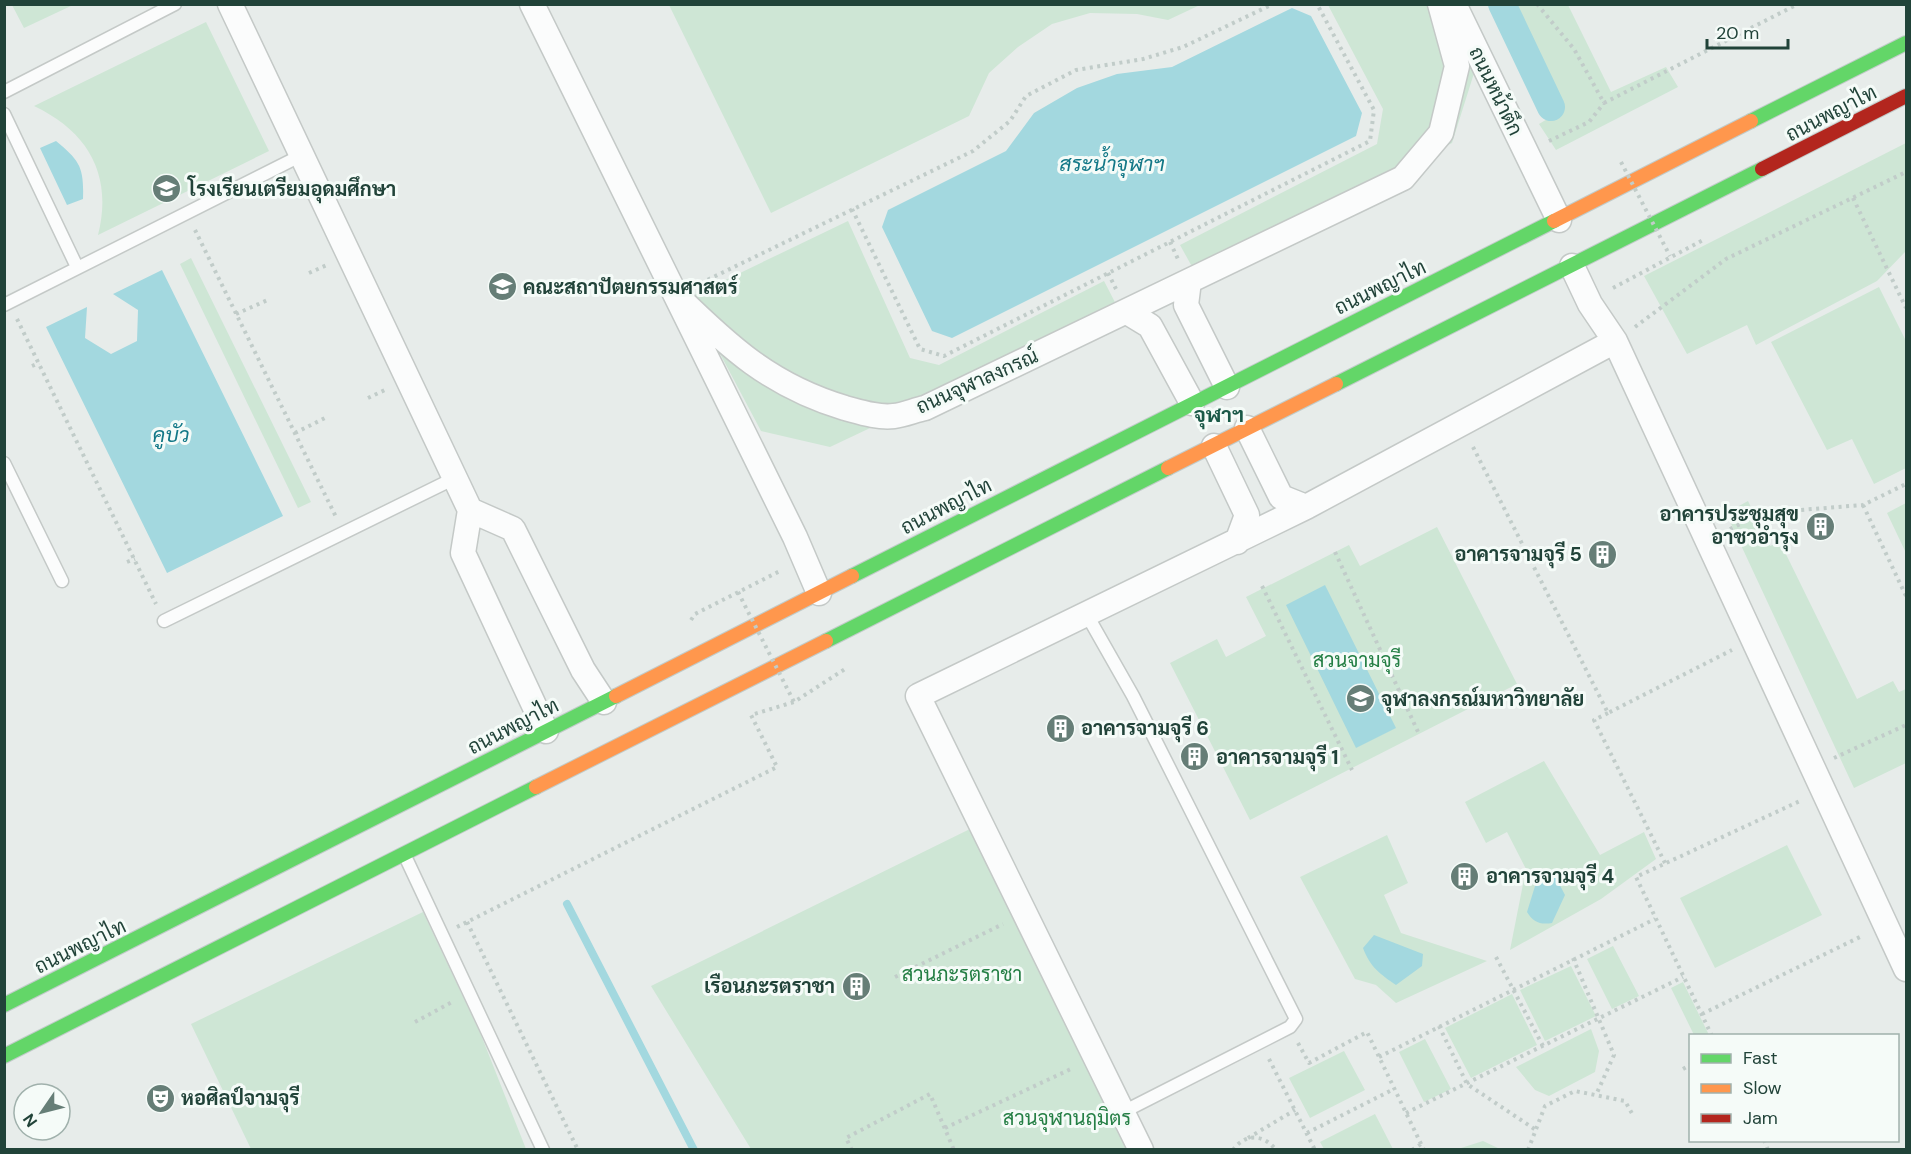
<svg xmlns="http://www.w3.org/2000/svg" width="1911" height="1154" font-family="'DM Sans',Sarabun,sans-serif">
<style>
.green{fill:#cee6d5}
.water{fill:#a3d8df}
.lines{fill:none;stroke-linecap:round;stroke-linejoin:round}
.stream{stroke:#a3d8df;stroke-width:8}
.canal{stroke:#a3d8df;stroke-width:28}
.lane-casing{stroke:#c4c9c7;stroke-width:15}
.street-casing{stroke:#c4c9c7;stroke-width:27}
.fast-casing{stroke:#c1cbc9;stroke-width:16}
.slow-casing{stroke:#c1cbc9;stroke-width:16}
.jam-casing{stroke:#c1cbc9;stroke-width:16}
.path{stroke:#c1ccc9;stroke-width:4;stroke-dasharray:3 4.5;stroke-linecap:butt}
.lane{stroke:#fbfcfc;stroke-width:12}
.street{stroke:#fbfcfc;stroke-width:24}
.fast{stroke:#63d668;stroke-width:14}
.slow{stroke:#ff974d;stroke-width:14}
.jam{stroke:#b3261e;stroke-width:14}
.path-bridge{stroke:#c1ccc9;stroke-width:4;stroke-dasharray:3 4.5;stroke-linecap:butt}
.labels{text-anchor:middle;dominant-baseline:central;stroke-width:6;stroke-linejoin:round;paint-order:stroke}
.street-label{font-size:20px;fill:#214339;stroke:#f5fbf8}
.poi-label{font-size:20px;font-weight:bold;fill:#214339;stroke:#f5fbf8;text-anchor:start}
.park-label{font-size:20px;fill:#257f45;stroke:#f5fbf8}
.water-label{font-size:21px;font-style:italic;fill:#137887;stroke:#f5fbf8}
.neighbourhood-label{font-size:21px;font-weight:bold;fill:#1a5847;stroke:#f5fbf8}
</style>
<rect width="100%" height="100%" fill="#e7ecea"/>
<path class="green" d="M12 5H73L24 28Z
M669 5H1200L1168 20 1137 14 1090 13 1052 24 1018 47 989 73 969 116 771 213Z
M1328 5H1443L1475 70 1452 143 1195 272 1180 245 1377 144 1383 109Z
M1509 5H1568L1611 92 1666 67 1678 87 1556 150 1539 124 1559 112Z
M206 22 269 151 98 235C113 176 89 132 34 106Z
M1906 143V251L1877 281 1756 345 1747 325 1687 354 1644 276Z
M848 221 910 358 939 365 1104 281 1119 310 830 447 761 431 690 297Z
M191 258 311 502 298 508 180 264Z
M1879 287 1906 341V468L1874 484 1852 439 1827 450 1771 342Z
M1748 501 1770 546 1780 542 1857 699 1893 681 1899 692 1906 689V763L1854 788 1726 513Z
M1906 503V553L1887 513Z
M1437 527 1517 684 1250 820 1170 663 1217 639 1226 657 1266 636 1246 597 1349 545 1360 566Z
M1544 761 1600 855 1644 832 1656 859 1601 899 1510 950 1526 869 1507 832 1486 843 1465 802Z
M972 828 1129 1149H751L651 986Z
M1387 835 1408 883 1384 895 1401 933 1487 961 1396 1003 1376 985 1355 979 1300 877Z
M1787 845 1822 915 1715 968 1680 898Z
M423 912 481 1035 526 1149H251L191 1024Z
M1613 946 1639 996 1612 1009 1587 959Z
M1571 966 1596 1016 1545 1041 1520 990Z
M1683 982 1709 1035H1694L1671 988Z
M1512 994 1537 1045 1471 1078 1445 1028Z
M1591 1029 1599 1051 1595 1072 1549 1096 1535 1090 1516 1067Z
M1425 1039 1451 1089 1424 1102 1399 1052Z
M1344 1051 1365 1090 1310 1118 1289 1078Z
M1375 1114 1393 1149H1324L1320 1142Z
M1483 1141 1500 1149H1458Z"/>
<path class="water" d="M1292 8 1311 16 1362 113 1356 136 952 338 932 331 882 227 888 210 1006 151 1034 113 1077 88 1117 74 1172 67Z
M56 141C80 161 84 167 83 199L67 205 40 148Z
M162 270 283 516 167 573 46 327 87 307 85 338 111 354 137 341 138 310 113 294Z
M1325 585 1396 728 1356 748 1286 605Z
M1540 870 1553 872 1565 895 1552 923C1540 925 1533 922 1527 912Z
M1374 935 1423 954 1422 966 1396 985C1380 974 1370 967 1363 948Z"/>
<g class="lines">
<path class="stream" d="M567 904 694 1150"/>
<path class="canal" d="M1502 4 1551 107"/>
<defs>
<path id="lane" d="M4 92 175 4
M4 114 77 267
M4 305 302 155
M4 463 62 581
M1087 615 1133 696 1296 1019 1290 1027 1123 1112
M164 621 455 478
M405 856 543 1150"/>
<path id="street" d="M230 4 470 510
M532 4 795 537 819 593
M1454 4 1559 220
M1572 266 1590 304 1615 341 1906 969
M1189 281 1186 305 1227 387
M676 295C729 347 771 386 845 408 860 412 878 418 894 416 904 415 915 410 925 408L1403 178 1441 133 1457 66 1440 4
M1127 312 1150 326 1192 403
M1247 428 1281 497 1306 507
M1214 446 1247 515 1237 542
M546 731 463 553 470 510 513 529 583 670 604 702
M1141 1150 918 696 1306 507 1615 341"/>
<path id="fast" d="M1751 121 1906 43
M1336 384 1762 169
M852 576 1554 221
M826 641 1168 468
M4 1005 616 696
M4 1056 536 787"/>
<path id="slow" d="M1554 221 1751 121
M1168 468 1336 384
M616 696 852 576
M536 787 826 641"/>
<path id="jam" d="M1762 169 1906 96"/>
</defs>
<use href="#lane" class="lane-casing"/>
<use href="#street" class="street-casing"/>
<use href="#fast" class="fast-casing"/>
<use href="#slow" class="slow-casing"/>
<use href="#jam" class="jam-casing"/>
<path class="path" d="M1537 4 1574 49 1604 103 1798 4
M1549 141 1589 122 1604 103
M1853 198 1906 308
M852 209 920 349 944 356 1370 141 1374 110 1317 4
M195 230 336 517
M1170 242 1178 259
M309 273 327 265
M1108 273 1116 289
M701 283 973 151 1010 121 1026 96 1076 70 1143 59 1183 47 1273 4
M1613 288 1705 239
M236 314 270 299
M17 319 156 604
M1635 327 1726 259 1906 172
M32 366 39 363
M368 398 387 389
M295 433 327 417
M1473 447 1608 713 1732 650
M1863 505 1906 596
M1730 529 1763 513 1863 505 1906 484
M1335 552 1419 734
M127 562 135 559
M1262 586 1352 770
M691 620 695 614 782 570
M1608 713 1594 720 1665 863
M1834 758 1906 725
M467 922 578 1150
M457 927 777 767 751 715 794 702 845 669
M1496 957 1543 1046
M1573 958 1614 1055 1596 1095
M895 977 1003 924
M1702 1014 1862 936
M415 1022 454 1001
M1439 1026 1467 1084 1536 1130
M1712 1036 1636 877 1800 801
M1298 1043 1309 1063 1367 1032 1424 1150
M1379 1057 1655 919
M1269 1059 1315 1150
M1683 1069 1690 1065
M1406 1113 1683 977
M945 1128 1073 1068
M1307 1133 1394 1089
M1248 1138 1295 1110
M1764 1140 1768 1150
M852 1150 846 1138 930 1094 954 1150
M1233 1150C1245 1133 1264 1134 1276 1150
M1412 1150 1421 1144
M1528 1150 1545 1106 1575 1091 1625 1101 1634 1117"/>
<use href="#lane" class="lane"/>
<use href="#street" class="street"/>
<use href="#fast" class="fast"/>
<use href="#slow" class="slow"/>
<use href="#jam" class="jam"/>
<path class="path-bridge" d="M1621 162 1670 256
M738 592 794 702"/>
</g>
<defs>
<symbol id="school-disc" viewBox="-11 -11 22 22"><circle r="9.5" fill="#667e77" stroke="#f5fbf8"/><path d="M0-5L7-2L0 1L-7-2ZM-4 1L0 2.5L4 1V4Q0 6-4 4Z" fill="#fff"/></symbol>
<symbol id="university-disc" viewBox="-11 -11 22 22"><circle r="9.5" fill="#667e77" stroke="#f5fbf8"/><path d="M0-5L7-2L0 1L-7-2ZM-4 1L0 2.5L4 1V4Q0 6-4 4Z" fill="#fff"/></symbol>
<symbol id="building-disc" viewBox="-11 -11 22 22"><circle r="9.5" fill="#667e77" stroke="#f5fbf8"/><path d="M-4-6H4V6H1V3H-1V6H-4ZM-2.5-4.3h1.7v1.8h-1.7ZM.8-4.3h1.7v1.8H.8ZM-2.5-1h1.7V.8h-1.7ZM.8-1h1.7V.8H.8Z" fill="#fff"/></symbol>
<symbol id="theatre-disc" viewBox="-11 -11 22 22"><circle r="9.5" fill="#667e77" stroke="#f5fbf8"/><path d="M-5-5.5Q0-4 5-5.5V0Q5 5 0 6Q-5 5-5 0ZM-3.3-2.5H-1v1.5H-3.3ZM1-2.5H3.3v1.5H1ZM-2.8 1Q0 5.5 2.8 1Z" fill="#fff"/></symbol>
</defs>
<g fill-rule="evenodd">
<use href="#school-disc" x="150" y="172" width="33" height="33"/>
<use href="#university-disc" x="486" y="270" width="33" height="33"/>
<use href="#building-disc" x="1804" y="510" width="33" height="33"/>
<use href="#building-disc" x="1586" y="538" width="33" height="33"/>
<use href="#university-disc" x="1344" y="682" width="33" height="33"/>
<use href="#building-disc" x="1044" y="712" width="33" height="33"/>
<use href="#building-disc" x="1178" y="740" width="33" height="33"/>
<use href="#building-disc" x="1448" y="860" width="33" height="33"/>
<use href="#building-disc" x="840" y="970" width="33" height="33"/>
<use href="#theatre-disc" x="144" y="1082" width="33" height="33"/>
</g>
<g class="labels">
<g class="street-label">
<text transform="translate(1496 91) rotate(64)">ถนนหน้าตึก</text>
<text transform="translate(1831 113) rotate(-27)">ถนนพญาไท</text>
<text transform="translate(1380 287) rotate(-26)">ถนนพญาไท</text>
<text transform="translate(977 381) rotate(-24)">ถนนจุฬาลงกรณ์</text>
<text transform="translate(946 506) rotate(-27)">ถนนพญาไท</text>
<text transform="translate(513 726) rotate(-27)">ถนนพญาไท</text>
<text transform="translate(80 946) rotate(-26)">ถนนพญาไท</text>
</g>
<g class="poi-label">
<text x="188" y="189">โรงเรียนเตรียมอุดมศึกษา</text>
<text x="523" y="287">คณะสถาปัตยกรรมศาสตร์</text>
<text x="1799" y="514" text-anchor="end">อาคารประชุมสุข<tspan x="1799" dy="23">อาชวอำรุง</tspan></text>
<text x="1582" y="554" text-anchor="end">อาคารจามจุรี 5</text>
<text x="1381" y="699">จุฬาลงกรณ์มหาวิทยาลัย</text>
<text x="1081" y="728">อาคารจามจุรี 6</text>
<text x="1216" y="757">อาคารจามจุรี 1</text>
<text x="1486" y="876">อาคารจามจุรี 4</text>
<text x="835" y="986" text-anchor="end">เรือนภะรตราชา</text>
<text x="181" y="1098">หอศิลป์จามจุรี</text>
</g>
<g class="park-label">
<text x="1357" y="660">สวนจามจุรี</text>
<text x="962" y="974">สวนภะรตราชา</text>
<text x="1067" y="1118">สวนจุฬานฤมิตร</text>
</g>
<g class="water-label">
<text x="1112" y="164">สระน้ำจุฬาฯ</text>
<text x="171" y="435">คูบัว</text>
</g>
<g class="neighbourhood-label">
<text x="1219" y="415">จุฬาฯ</text>
</g>
</g>
<rect width="1911" height="1154" fill="none" stroke="#214339" stroke-width="12"/>
<rect x="1689" y="1034" width="210" height="108" fill="#f5fbf8" stroke="#a0b1ac" stroke-width="1.5"/>
<rect x="1701" y="1054" width="30" height="9" fill="#63d668" stroke="#a0b1ac" stroke-width="1.5"/>
<text x="1743" y="1064" font-size="18" fill="#214339">Fast</text>
<rect x="1701" y="1084" width="30" height="9" fill="#ff974d" stroke="#a0b1ac" stroke-width="1.5"/>
<text x="1743" y="1094" font-size="18" fill="#214339">Slow</text>
<rect x="1701" y="1114" width="30" height="9" fill="#b3261e" stroke="#a0b1ac" stroke-width="1.5"/>
<text x="1743" y="1124" font-size="18" fill="#214339">Jam</text>
<g transform="translate(42 1112) rotate(235)"><circle r="28" fill="#f5fbf8" stroke="#a0b1ac" stroke-width="1.5"/>
<path d="M0-4.5L10 22L0 15L-10 22Z" fill="#667e77"/>
<text y="-9" font-size="16" font-weight="bold" text-anchor="middle" fill="#214339">N</text>
</g>
<path d="M1707 39v9h81v-9" fill="none" stroke="#214339" stroke-width="3"/>
<text x="1716" y="39" font-size="18" fill="#214339" stroke="#f5fbf8" stroke-width="4.5" paint-order="stroke">20 m</text>
</svg>
